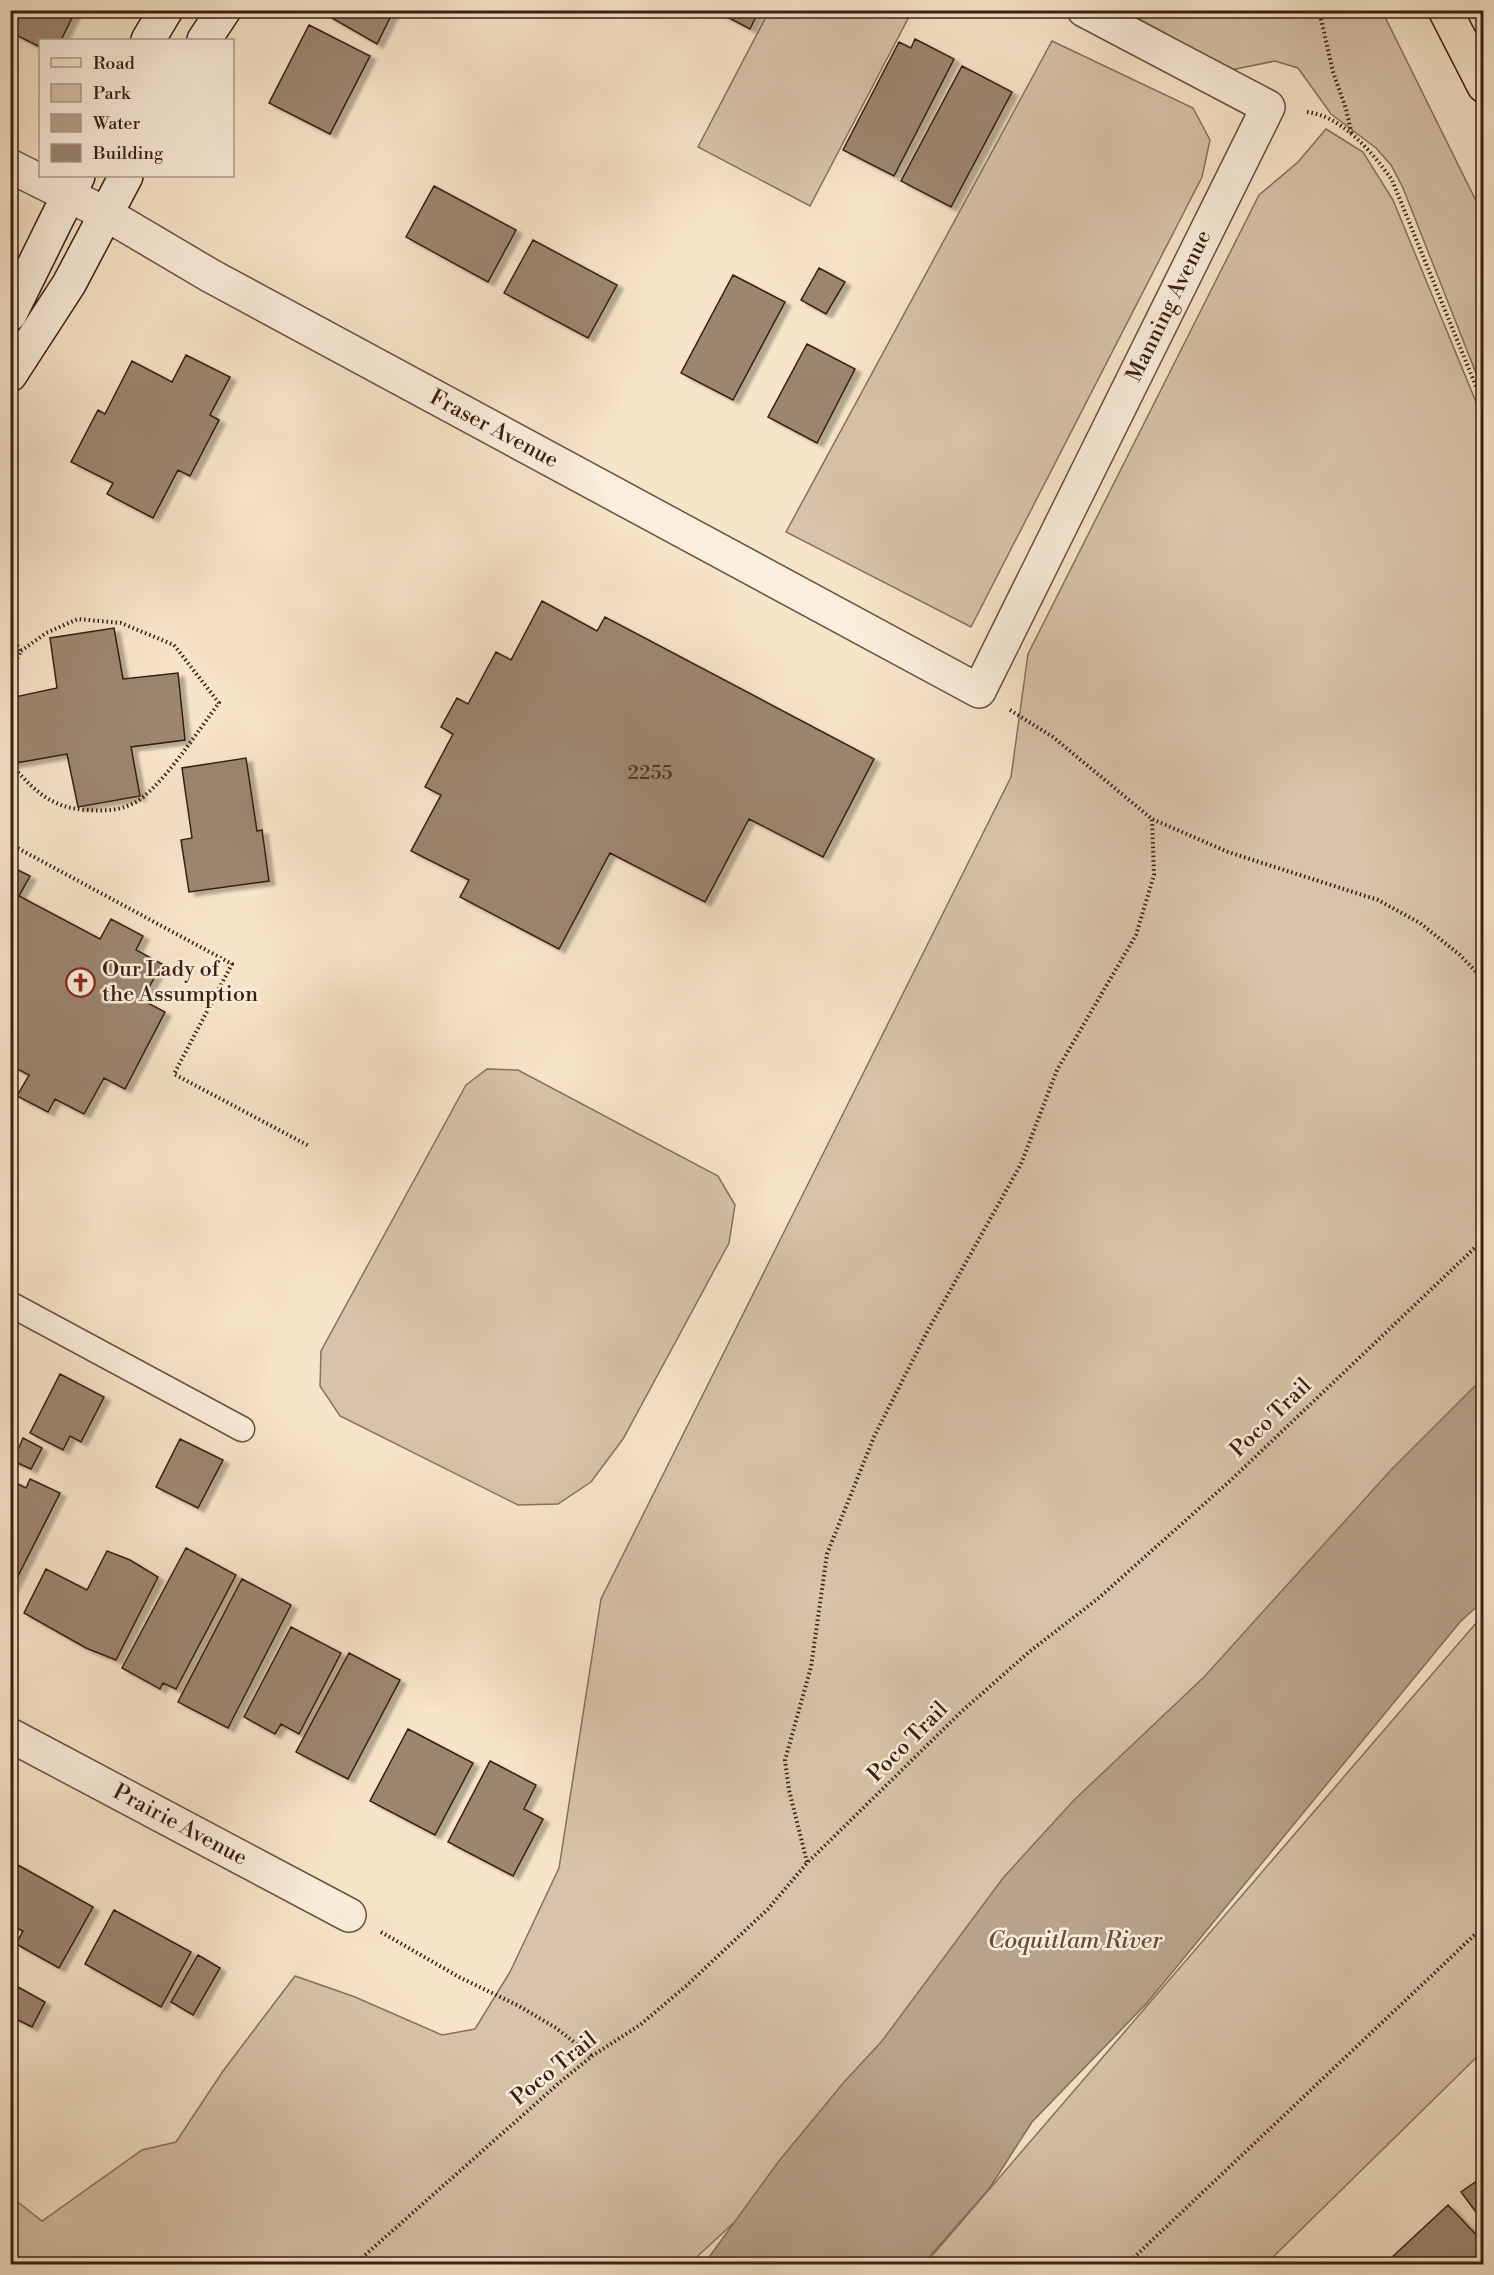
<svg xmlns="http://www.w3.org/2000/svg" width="1494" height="2275" font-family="'Libre Bodoni',serif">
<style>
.green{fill:#d7c3a9;stroke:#88715c;stroke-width:1.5}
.water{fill:#b7a28a;stroke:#856e59;stroke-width:1.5}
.building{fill:#9c8670;stroke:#3a1f0f;stroke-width:1.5;filter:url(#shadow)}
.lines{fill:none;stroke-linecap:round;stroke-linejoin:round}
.lane-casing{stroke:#69503e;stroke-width:27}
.street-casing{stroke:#69503e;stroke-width:36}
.secondary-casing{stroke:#3a1f0f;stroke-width:36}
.primary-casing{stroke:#3a1f0f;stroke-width:36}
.path{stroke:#3a1f0f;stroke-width:4;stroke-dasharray:1.5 3;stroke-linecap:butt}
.lane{stroke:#faeedc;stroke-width:24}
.street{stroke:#faeedc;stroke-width:33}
.secondary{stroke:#faeedc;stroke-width:33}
.primary{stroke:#f7e5c9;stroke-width:33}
.labels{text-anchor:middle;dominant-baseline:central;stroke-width:5;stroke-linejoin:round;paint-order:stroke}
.number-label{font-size:20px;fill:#523927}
.street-label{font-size:22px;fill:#3a1f0f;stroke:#faeedc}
.poi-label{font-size:22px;fill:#3a1f0f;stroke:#faeedc;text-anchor:start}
.water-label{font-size:24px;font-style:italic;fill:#664d3a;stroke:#faeedc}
</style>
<defs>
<filter id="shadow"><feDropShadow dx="6" dy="4" stdDeviation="1.5" flood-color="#0004"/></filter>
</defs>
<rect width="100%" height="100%" fill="#f7e5c9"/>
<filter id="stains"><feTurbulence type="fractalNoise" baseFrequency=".00333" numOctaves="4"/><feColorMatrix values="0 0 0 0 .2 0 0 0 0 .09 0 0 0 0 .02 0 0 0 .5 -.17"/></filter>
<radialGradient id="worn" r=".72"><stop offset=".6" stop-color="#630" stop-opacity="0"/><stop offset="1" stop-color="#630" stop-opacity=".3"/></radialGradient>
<path class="green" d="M769 11H912L810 206 698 147Z
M1125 11H1382L1483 215V391L1403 188 1391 165 1376 148 1331 114 1298 68 1275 61 1231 70Z
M1052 41 1193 108 1210 140 1202 177 971 627 786 532Z
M1326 129 1363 152 1393 200 1483 419V1417L874 2094 689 2264H11L10 2196 42 2221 142 2150 176 2142 223 2071 295 1976 355 1997 442 2035 475 2029 510 1972 559 1868 601 1599 1011 777 1028 654 1259 195 1298 162Z
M487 1069 518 1070 718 1176 735 1205 729 1243 623 1439 591 1482 558 1504 518 1505 340 1416 320 1386 321 1351 466 1085Z
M1483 1615V2051L1266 2264H925Z"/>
<path class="water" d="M1483 1378V1601L1460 1622 1147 2003 1032 2122 989 2189 923 2264H704L779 2161 844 2082 882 2041 1003 1878 1074 1800 1204 1677 1391 1470Z"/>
<path class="building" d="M13 10H76L61 40H40V47L10 32Z
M318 10H394L377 44Z
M714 10H759L750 29Z
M309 25 370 56 330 134 269 103Z
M915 39 954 59 894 176 843 150 899 42 911 48Z
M962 66 1012 92 951 207 901 181Z
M434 186 516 230 488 282 406 237Z
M533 240 617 285 588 338 504 293Z
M819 268 845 282 826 314 801 300Z
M733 275 785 302 733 400 681 373Z
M807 344 855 369 817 443 768 417Z
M186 355 230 377 210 415 219 420 190 476 178 470 153 518 107 494 113 483 71 462 98 410 105 414 132 361 172 382Z
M542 601 597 631 605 617 874 759 823 857 749 819 705 902 610 853 559 949 460 897 469 880 411 851 441 795 425 787 453 734 441 727 457 698 468 704 496 652 511 660Z
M114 628 123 679 178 673 185 740 131 747 140 796 78 807 67 754 10 764V698L57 688 50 638Z
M246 758 257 831 262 830 269 881 189 892 181 840 192 838 182 768Z
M10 866 30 876 19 896 100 939 111 919 143 936 136 950 162 964 142 1000 165 1012 125 1089 104 1078 84 1114 55 1099 48 1112 17 1096 29 1075 10 1065Z
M60 1374 104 1397 81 1442 70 1436 63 1450 30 1433Z
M23 1438 42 1448 31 1469 13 1461Z
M180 1439 223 1460 198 1508 156 1487Z
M30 1479 60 1493 10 1592V1480L26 1488Z
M186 1548 236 1575 176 1689 163 1683 160 1689 122 1668Z
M107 1551 130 1560 158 1577 116 1660 86 1648 24 1613 46 1569 87 1590Z
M242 1579 291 1605 228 1728 178 1702Z
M291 1627 341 1653 299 1734 281 1724 275 1734 244 1717Z
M349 1653 400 1680 348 1779 296 1752Z
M408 1729 473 1763 435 1835 370 1801Z
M490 1761 536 1785 524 1809 543 1819 513 1876 448 1842Z
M18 1865 93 1907 59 1968 16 1944 23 1931 10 1925V1878Z
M114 1910 191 1952 161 2007 85 1964Z
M198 1955 220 1968 193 2015 171 2002Z
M18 1987 45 2002 32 2027 10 2016V2001Z
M1484 2176V2223L1461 2192Z
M1448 2205 1484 2243V2264H1395L1390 2259Z"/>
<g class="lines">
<defs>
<path id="lane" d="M10 1304 242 1429"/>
<path id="street" d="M10 166 106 214 211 276 979 691 1268 107 1084 10
M10 1735 349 1915"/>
<path id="secondary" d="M148 40 166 10
M204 40 224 10
M10 314 78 176
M10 375 69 284 126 176"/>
<path id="primary" d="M1445 10 1484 86"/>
</defs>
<use href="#lane" class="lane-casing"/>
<use href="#street" class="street-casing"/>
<use href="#secondary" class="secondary-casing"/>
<use href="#primary" class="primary-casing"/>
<path class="path" d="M1319 10 1333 72 1346 109 1352 135
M1307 112C1342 116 1373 153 1392 180L1484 406
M10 634 21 651 10 672
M1010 710 1053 737 1152 819 1228 852 1378 900 1420 923 1460 955 1484 980
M10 769H15L13 763
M15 769C37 793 53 808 87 810 103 811 118 811 132 804 160 791 199 729 219 703L174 645 121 623 78 619 46 633 21 651
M10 844 232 964 174 1074 309 1146
M807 1862 789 1790 785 1760 811 1667 827 1554 874 1437 928 1330 1021 1164 1057 1070 1136 935 1154 875 1152 819
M381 1932 459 1977 519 2006 556 2028 592 2056
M355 2264 559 2083 592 2056 640 2025 686 1986 768 1909 807 1863 961 1712 1029 1652 1100 1597 1232 1479 1484 1239
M1127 2264 1484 1926"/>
<use href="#lane" class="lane"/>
<use href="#street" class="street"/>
<use href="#secondary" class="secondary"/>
<use href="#primary" class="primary"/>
</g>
<defs>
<symbol id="church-ring" viewBox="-11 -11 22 22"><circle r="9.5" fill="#faeedc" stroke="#8f2418" stroke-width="1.5"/><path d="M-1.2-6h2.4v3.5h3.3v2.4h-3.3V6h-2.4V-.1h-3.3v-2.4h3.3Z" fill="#8f2418"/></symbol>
</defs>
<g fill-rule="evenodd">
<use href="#church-ring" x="64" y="966" width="33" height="33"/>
</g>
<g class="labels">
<g class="number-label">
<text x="650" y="773">2255</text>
</g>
<g class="street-label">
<text transform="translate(1169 306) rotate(-64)">Manning Avenue</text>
<text transform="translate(494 429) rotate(28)">Fraser Avenue</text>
<text transform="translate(1271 1418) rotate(-44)">Poco Trail</text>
<text transform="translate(908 1742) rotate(-45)">Poco Trail</text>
<text transform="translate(180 1825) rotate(28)">Prairie Avenue</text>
<text transform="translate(554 2069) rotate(-39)">Poco Trail</text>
</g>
<g class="poi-label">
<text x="102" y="969">Our Lady of<tspan x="102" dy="25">the Assumption</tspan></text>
</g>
<g class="water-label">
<text x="1075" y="1941">Coquitlam River</text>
</g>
</g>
<rect width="1494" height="2275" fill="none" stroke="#f7e5c9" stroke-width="36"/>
<rect x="12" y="12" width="1470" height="2251" fill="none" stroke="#3a1f0f" stroke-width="3"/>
<rect x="18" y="18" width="1458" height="2239" fill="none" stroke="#3a1f0f" stroke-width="1.5"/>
<rect x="39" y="39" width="195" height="138" fill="#faeedc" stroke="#ad9b8a" stroke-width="1.5"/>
<rect x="51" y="58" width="30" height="9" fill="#f7e5c9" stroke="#ad9b8a" stroke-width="1.5"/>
<text x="93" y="69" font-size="18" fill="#3a1f0f">Road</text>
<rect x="51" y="84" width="30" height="18" fill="#d7c3a9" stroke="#ad9b8a" stroke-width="1.5"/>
<text x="93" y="99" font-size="18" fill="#3a1f0f">Park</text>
<rect x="51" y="114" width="30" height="18" fill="#b7a28a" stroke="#ad9b8a" stroke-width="1.5"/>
<text x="93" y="129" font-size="18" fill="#3a1f0f">Water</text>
<rect x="51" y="144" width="30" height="18" fill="#9c8670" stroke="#ad9b8a" stroke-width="1.5"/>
<text x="93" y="159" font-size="18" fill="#3a1f0f">Building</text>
<rect width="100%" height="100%" filter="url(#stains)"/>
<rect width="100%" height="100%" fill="url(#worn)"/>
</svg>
